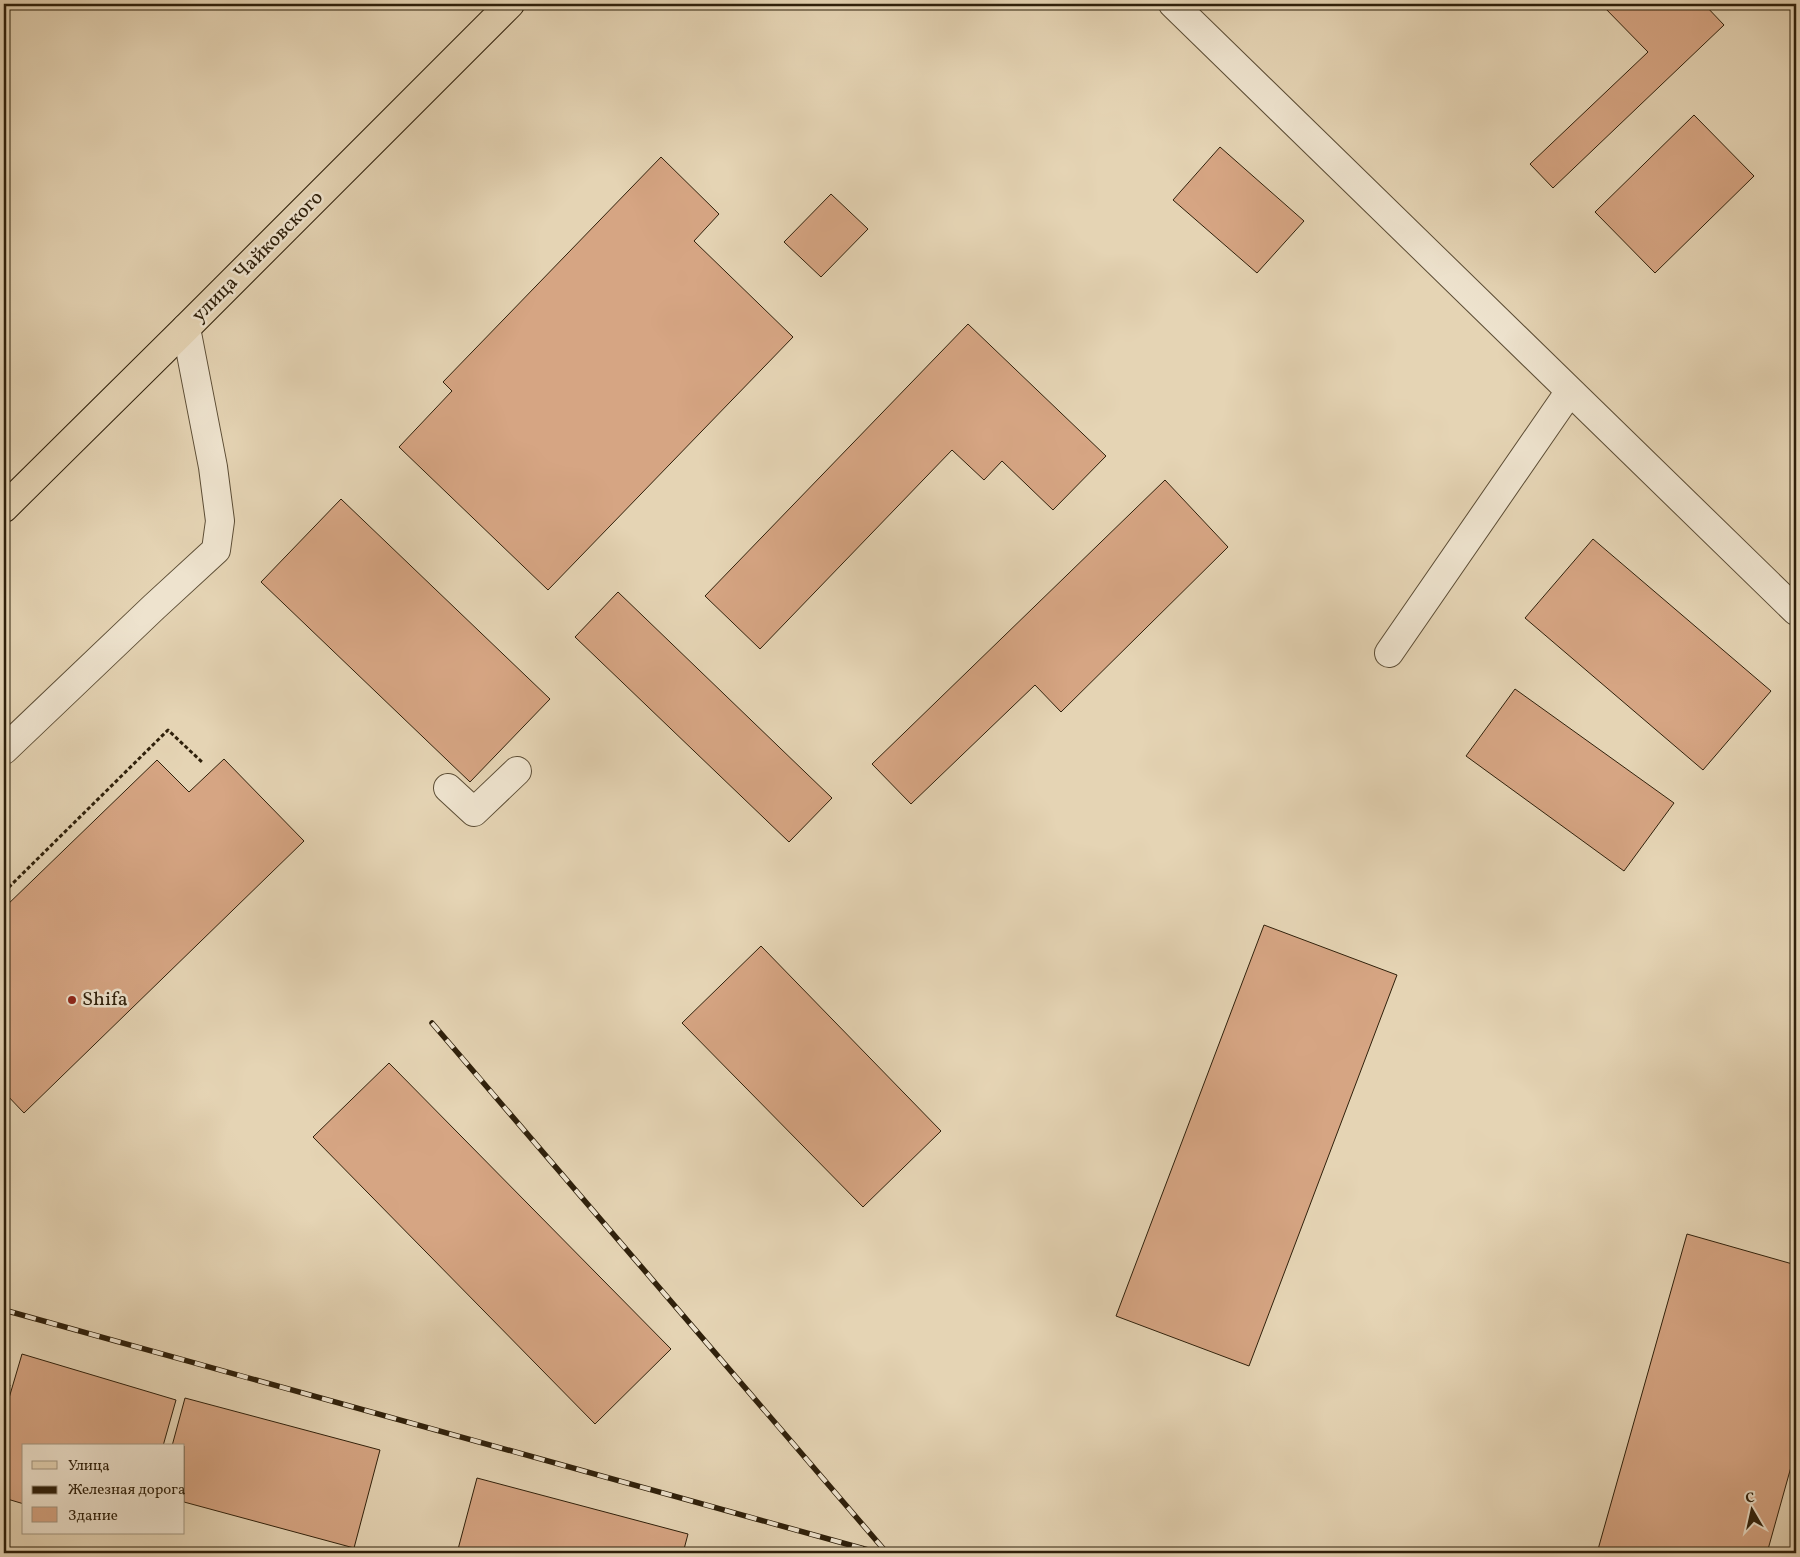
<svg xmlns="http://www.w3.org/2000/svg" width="1800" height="1557" font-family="Vollkorn,serif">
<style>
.building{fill:#d6a583;stroke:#2f200b}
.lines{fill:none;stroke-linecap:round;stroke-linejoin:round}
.minor-casing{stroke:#5c4d35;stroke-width:30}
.major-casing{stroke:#2f200b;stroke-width:30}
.path{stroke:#2f200b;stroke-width:3;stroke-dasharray:4 2.5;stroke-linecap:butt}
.minor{stroke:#eee3ce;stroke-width:28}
.major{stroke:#e5d4b4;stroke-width:28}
.rail-casing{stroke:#2f200b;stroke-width:5.5}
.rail{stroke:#eee3ce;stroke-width:4;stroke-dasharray:11;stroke-linecap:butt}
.poi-dot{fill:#8f2418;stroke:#eee3ce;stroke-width:2}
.labels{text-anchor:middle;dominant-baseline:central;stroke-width:5;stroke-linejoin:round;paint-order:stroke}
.street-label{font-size:20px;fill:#2f200b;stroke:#eee3ce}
.poi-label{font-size:20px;fill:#2f200b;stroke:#eee3ce;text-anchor:start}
</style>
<rect width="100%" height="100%" fill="#e5d4b4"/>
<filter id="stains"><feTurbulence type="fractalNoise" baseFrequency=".004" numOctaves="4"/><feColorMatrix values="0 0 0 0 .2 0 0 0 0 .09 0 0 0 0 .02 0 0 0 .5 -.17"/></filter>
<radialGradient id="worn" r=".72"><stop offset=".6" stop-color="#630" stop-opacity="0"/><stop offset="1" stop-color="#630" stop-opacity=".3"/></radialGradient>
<path class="building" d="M1601 4H1704L1724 25 1553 188 1530 164 1648 52Z
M1694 115 1754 176 1655 273 1595 212Z
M1220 147 1304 221 1257 273 1173 200Z
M661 157 719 214 694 241 793 337 548 590 399 447 452 391 443 382Z
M831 194 868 229 821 277 784 242Z
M968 324 1106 456 1053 510 1002 461 984 480 952 450 760 649 705 596Z
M1165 480 1228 547 1061 712 1035 685 911 804 872 764Z
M341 499 550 699 470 782 261 582Z
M1593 539 1771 691 1703 770 1525 618Z
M618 592 832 798 789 842 575 637Z
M1515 689 1674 803 1624 871 1466 756Z
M224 759 304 841 24 1113 4 1092V908L157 760 189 792Z
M1264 925 1397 975 1249 1366 1116 1316Z
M761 946 941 1131 863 1207 682 1023Z
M389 1063 671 1349 595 1424 313 1137Z
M1687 1234 1796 1265V1449L1767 1553H1597Z
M22 1354 176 1400 163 1446H24V1504L4 1498V1415Z
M4 1383 10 1385 4 1405Z
M185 1398 380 1450 354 1548 184 1502V1446H172Z
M477 1478 688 1534 683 1553H457Z"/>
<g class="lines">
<defs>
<path id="minor" d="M1173 4 1796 611
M1389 653 1570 391
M4 750 154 607 216 550 220 521 213 467 186 328
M448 788 474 812 517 771"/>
<path id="major" d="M4 508 186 328 510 4"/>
</defs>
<use href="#minor" class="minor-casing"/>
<use href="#major" class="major-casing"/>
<path class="path" d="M4 892 168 730 203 763"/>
<use href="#minor" class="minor"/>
<use href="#major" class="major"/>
<defs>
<path id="rail" d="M432 1023 887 1553
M4 1310 879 1553"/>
</defs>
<use href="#rail" class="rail-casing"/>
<use href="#rail" class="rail"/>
</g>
<circle class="poi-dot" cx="72" cy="1000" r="5"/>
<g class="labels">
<g class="street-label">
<text transform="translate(258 257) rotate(-45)">улица Чайковского</text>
</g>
<g class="poi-label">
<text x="82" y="1000">Shifa</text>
</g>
</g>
<rect width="1800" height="1557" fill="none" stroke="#e5d4b4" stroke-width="20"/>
<rect x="5" y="5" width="1790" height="1547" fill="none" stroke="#2f200b" stroke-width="2.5"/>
<rect x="10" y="10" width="1780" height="1537" fill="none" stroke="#2f200b"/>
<rect x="22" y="1444" width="162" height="90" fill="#eee3ce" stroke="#a29580"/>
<rect x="32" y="1461" width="25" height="8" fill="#e5d4b4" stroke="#a29580"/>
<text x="68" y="1470" font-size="15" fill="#2f200b">Улица</text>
<rect x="32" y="1486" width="25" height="8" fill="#2f200b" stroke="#a29580"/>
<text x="68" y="1494" font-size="15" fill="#2f200b">Железная дорога</text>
<rect x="32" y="1507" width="25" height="15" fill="#d6a583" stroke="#a29580"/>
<text x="68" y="1520" font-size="15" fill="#2f200b">Здание</text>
<g transform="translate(1752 1510) rotate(351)" stroke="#eee3ce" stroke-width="4" paint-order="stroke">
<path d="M0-4L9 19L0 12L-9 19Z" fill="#2f200b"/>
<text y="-8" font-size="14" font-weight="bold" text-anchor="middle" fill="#2f200b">С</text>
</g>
<rect width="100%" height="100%" filter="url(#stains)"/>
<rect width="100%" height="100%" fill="url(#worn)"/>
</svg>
